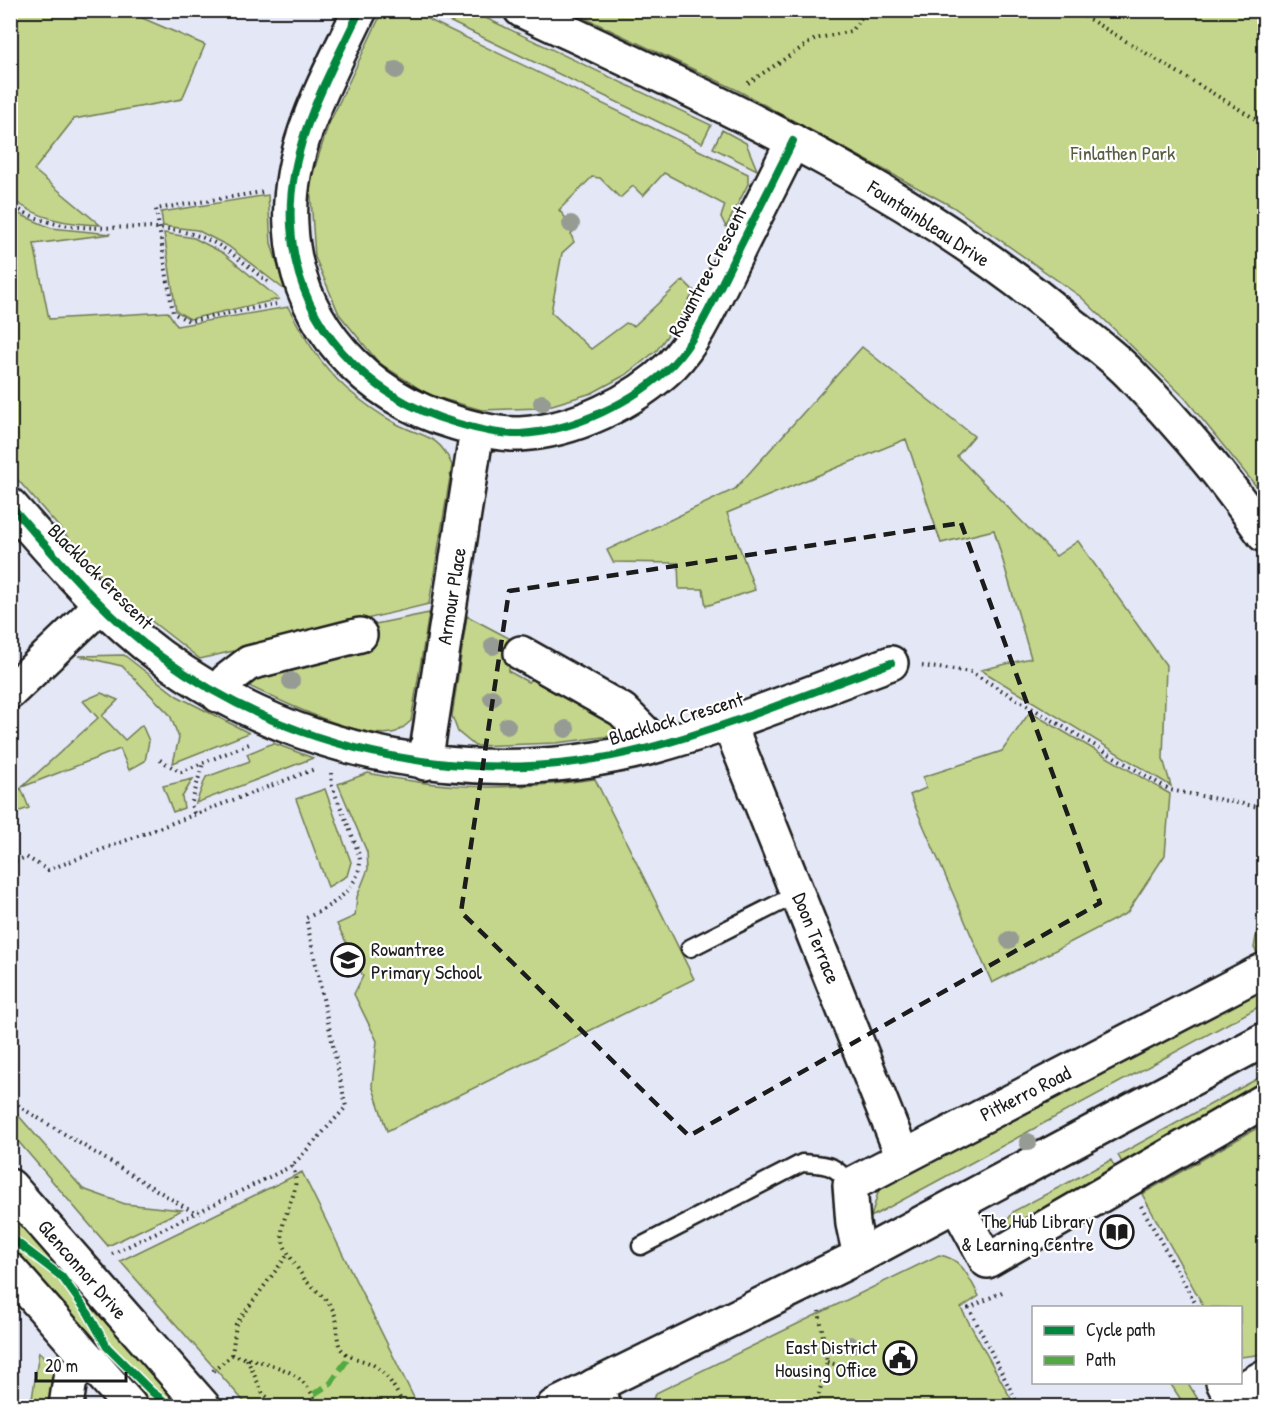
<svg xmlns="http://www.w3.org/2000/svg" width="1275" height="1417" font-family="'Patrick Hand',sans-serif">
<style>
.green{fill:#c4d68b;stroke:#707954;stroke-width:1.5}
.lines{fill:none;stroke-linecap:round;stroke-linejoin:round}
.lane-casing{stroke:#1c1c1c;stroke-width:21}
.street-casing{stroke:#1c1c1c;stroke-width:38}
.secondary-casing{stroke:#1c1c1c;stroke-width:38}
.path{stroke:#1c1c1c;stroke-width:4;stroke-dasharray:1.5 4.5;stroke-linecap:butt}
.lane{stroke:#fff;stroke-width:16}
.street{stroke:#fff;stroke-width:33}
.secondary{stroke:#fff;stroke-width:33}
.quiet{stroke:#52a943;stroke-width:6;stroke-dasharray:12 6;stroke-linecap:butt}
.cycleway-casing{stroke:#fff;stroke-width:11}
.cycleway{stroke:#00873e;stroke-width:8}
.tree{fill:#969b94}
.marked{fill:none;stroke:#1c1c1c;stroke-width:4.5;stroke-dasharray:12 8;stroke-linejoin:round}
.labels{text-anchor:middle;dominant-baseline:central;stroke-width:4.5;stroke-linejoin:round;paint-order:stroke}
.park-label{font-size:20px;fill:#575d43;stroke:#fff}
.street-label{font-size:20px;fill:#1c1c1c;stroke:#fff}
.poi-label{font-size:20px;fill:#1c1c1c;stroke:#fff;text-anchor:end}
</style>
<rect width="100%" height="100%" fill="#e3e7f6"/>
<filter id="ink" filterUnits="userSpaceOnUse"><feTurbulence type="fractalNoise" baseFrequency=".0167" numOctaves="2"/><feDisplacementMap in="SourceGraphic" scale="12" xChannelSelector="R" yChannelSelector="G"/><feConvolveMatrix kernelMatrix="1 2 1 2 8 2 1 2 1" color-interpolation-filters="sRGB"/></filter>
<g filter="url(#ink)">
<path class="green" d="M383 10 411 11 748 174V184L726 227 721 217 725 205 664 173 643 196 633 186 620 198 600 178 592 177 559 210 574 228 571 235 574 242 562 253 551 312 591 349 626 323 634 326 683 280 694 291 681 316 657 350 627 374 592 393 542 408 482 410 429 395 379 363 339 314 315 257 310 183 328 126Z
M10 11H126L205 45 182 99 74 119 34 170 100 225C67 224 37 219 11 198Z
M428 11H471L711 125 702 143Z
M570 11H1264V496L1185 398 1081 297 953 207 737 90Z
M722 130 746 143 757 170 713 148Z
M268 195 271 243 285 290 228 246 197 230 163 226 161 212Z
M10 210 51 228 111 234 34 244 49 319 168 312 177 326 288 307C304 337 321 366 347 389 361 401 379 414 395 423 422 438 438 432 452 465L429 604 200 659 117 594 11 472Z
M164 233 194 238 223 253 279 299 190 319 176 311Z
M862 347 974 436 957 456 1056 556 1078 541 1166 665 1163 759 1171 786 981 670 1031 658 994 530 941 543 906 439 727 513 755 590 706 606 703 589H679L678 563 613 562 607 550 735 489Z
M429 613 411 721C407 724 401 730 396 732 366 743 276 699 247 685L251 670 361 627Z
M467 616 522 645 508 671 528 682 539 672 617 716 619 735 556 743 475 746 458 732 452 716Z
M124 655 177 696 249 733 173 763 179 738 170 715 122 666 79 656Z
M101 693 118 700 102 716 125 740 142 725 149 741 145 761 129 770 120 749 22 787 98 718 83 701Z
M1030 712 1170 794 1165 855 1127 913 992 983 910 795 926 788 923 777 1002 751Z
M273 743 313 758 196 803 206 777 250 761 247 754Z
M368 773C447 791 515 790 595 779L694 979 387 1131 372 1085 377 1041 354 994 363 976 337 924 355 916 357 897 368 869 367 852 338 784Z
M193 779 182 797 184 808 173 812 163 786Z
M21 788 29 808 11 814V798Z
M325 789 351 862 347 876 328 887 296 799Z
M1264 889V957L1261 958 1254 948Z
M1264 983V1004L871 1217 881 1182Z
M1264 1075V1088L1125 1168 1118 1155Z
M10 1106 83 1189 125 1204 182 1210 108 1246 11 1133Z
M1264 1124V1354L1241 1357 1240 1308 1204 1307 1142 1194Z
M1111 1160 1118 1173 1010 1236 1004 1225 1014 1211Z
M302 1172 418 1406H248L120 1261Z
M10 1197 191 1406H139L11 1256Z
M939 1255C963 1259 968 1276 979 1296L961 1308 1014 1404 1024 1406H647L658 1392Z
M39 1352 60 1372 55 1406H31Z
M1170 1383H1188L1202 1406H1185Z"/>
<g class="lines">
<defs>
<path id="lane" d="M690 948 799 893
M641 1246 802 1163C827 1165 834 1163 850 1185"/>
<path id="street" d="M360 10C327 80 286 148 291 226 296 324 366 397 456 423 476 429 499 435 520 434 574 431 634 402 672 365 696 340 711 305 726 275 748 230 771 186 793 141
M10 505C57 558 103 614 160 656 299 758 481 791 648 748 731 726 811 692 891 663
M521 653 622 710 645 733 649 747
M10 692 101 605
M218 695 227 680 249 663 360 635
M728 721 903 1157
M425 763 477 430
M10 1186 203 1406
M957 1206 987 1261 1264 1101
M860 1256 853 1224 850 1185 1264 970
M10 1270 130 1406
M1223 1382 1230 1396 1264 1377
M594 1386 604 1406
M66 1406 70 1379 88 1359"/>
<path id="secondary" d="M521 10C712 100 909 186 1071 324 1092 341 1116 358 1134 378 1181 426 1226 480 1264 535
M554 1406 860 1256 1264 1040"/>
</defs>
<use href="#lane" class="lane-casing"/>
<use href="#street" class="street-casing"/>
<use href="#secondary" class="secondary-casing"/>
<path class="path" d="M1074 10 1254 118 1264 130
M748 83 815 39 851 31 867 10
M262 192 156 209 173 313 189 321 276 304
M10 204C73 246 132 215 195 235 223 243 246 265 269 283
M922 666 971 672 1170 790 1264 808
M160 760 181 772 249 744
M194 813 191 805 203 763
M10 863 26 857 48 870 315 769
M10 1096 20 1107 196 1214
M292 1166C307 1197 268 1220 288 1253 290 1257 304 1278 305 1280 317 1292 332 1301 336 1319 339 1329 335 1342 342 1350 351 1360 364 1359 375 1366 390 1376 396 1391 404 1406
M1141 1206 1198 1308
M112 1254 292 1166 346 1107 306 918C328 908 360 890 360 860 359 849 337 800 332 786L331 773
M1002 1292 969 1308 1016 1401 1037 1406
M232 1355 236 1324 288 1254
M247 1359 263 1394 279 1406
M827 1362 854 1370
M213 1371 232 1355C267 1364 305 1367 317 1406
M346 1406 363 1400 401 1402
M816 1406 827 1362 819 1311"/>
<use href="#lane" class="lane"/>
<use href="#street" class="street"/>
<use href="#secondary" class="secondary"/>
<path class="quiet" d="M314 1394 331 1383 349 1357"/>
<defs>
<path id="cycleway" d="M360 10C327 80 286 148 291 226 296 324 366 397 456 423 476 429 499 435 520 434 574 431 634 402 672 365 696 340 711 305 726 275 748 230 771 186 793 141
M10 505C57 558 103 614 160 656 299 758 481 791 648 748 731 726 811 692 891 663
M10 1237 62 1277 88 1313 107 1347 152 1392 171 1406"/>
</defs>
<use href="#cycleway" class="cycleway-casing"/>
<use href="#cycleway" class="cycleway"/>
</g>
<g class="tree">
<circle cx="396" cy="70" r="9"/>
<circle cx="571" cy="224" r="9"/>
<circle cx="542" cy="403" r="9"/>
<circle cx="493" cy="646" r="9"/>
<circle cx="291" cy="681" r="9"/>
<circle cx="492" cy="698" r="9"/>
<circle cx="507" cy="726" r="9"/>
<circle cx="566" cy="729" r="9"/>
<circle cx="1009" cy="940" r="9"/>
<circle cx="1028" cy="1142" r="9"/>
<circle cx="850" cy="1345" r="9"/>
</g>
</g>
<path class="marked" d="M961 523 1100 903 689 1136 461 912 509 591Z"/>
<defs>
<symbol id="school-ring" viewBox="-11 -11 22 22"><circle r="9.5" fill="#fff" stroke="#1c1c1c" stroke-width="1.5"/><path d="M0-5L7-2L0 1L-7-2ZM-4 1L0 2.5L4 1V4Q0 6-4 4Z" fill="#1c1c1c"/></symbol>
<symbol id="library-ring" viewBox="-11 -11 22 22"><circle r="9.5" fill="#fff" stroke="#1c1c1c" stroke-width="1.5"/><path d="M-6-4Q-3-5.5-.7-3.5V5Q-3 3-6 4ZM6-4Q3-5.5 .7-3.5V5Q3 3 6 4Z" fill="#1c1c1c"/></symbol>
<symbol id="civic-ring" viewBox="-11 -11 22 22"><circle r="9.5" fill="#fff" stroke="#1c1c1c" stroke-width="1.5"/><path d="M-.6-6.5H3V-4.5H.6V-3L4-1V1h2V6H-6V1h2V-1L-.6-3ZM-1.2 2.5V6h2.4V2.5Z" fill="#1c1c1c"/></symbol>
</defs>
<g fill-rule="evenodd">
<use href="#school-ring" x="329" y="941" width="38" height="38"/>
<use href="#library-ring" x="1098" y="1213" width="38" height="38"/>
<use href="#civic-ring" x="881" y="1339" width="38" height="38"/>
</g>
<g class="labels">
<g class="park-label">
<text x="1123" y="152">Finlathen Park</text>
</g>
<g class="street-label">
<text transform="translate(929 223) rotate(33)">Fountainbleau Drive</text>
<text transform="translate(707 271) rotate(-62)">Rowantree Crescent</text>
<text transform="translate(101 576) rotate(45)">Blacklock Crescent</text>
<text transform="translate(451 596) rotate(-81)">Armour Place</text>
<text transform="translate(676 718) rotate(-17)">Blacklock Crescent</text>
<text transform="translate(817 938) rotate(68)">Doon Terrace</text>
<text transform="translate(1025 1093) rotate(-27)">Pitkerro Road</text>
<text transform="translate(83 1269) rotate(49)">Glenconnor Drive</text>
</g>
<g class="poi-label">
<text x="371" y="948" text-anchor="start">Rowantree<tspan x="371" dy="23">Primary School</tspan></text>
<text x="1094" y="1220">The Hub Library<tspan x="1094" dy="23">&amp; Learning Centre</tspan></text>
<text x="877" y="1346">East District<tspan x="877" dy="23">Housing Office</tspan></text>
</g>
</g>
<rect width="1275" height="1417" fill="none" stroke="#fff" stroke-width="36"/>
<rect x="18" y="18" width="1239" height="1381" fill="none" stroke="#1c1c1c" stroke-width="2" filter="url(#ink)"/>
<rect x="1032" y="1306" width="210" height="78" fill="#ffffff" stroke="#a4a4a4" stroke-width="1.5"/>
<rect x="1044" y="1326" width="30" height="9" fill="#00873e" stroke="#a4a4a4" stroke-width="1.5"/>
<text x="1086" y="1336" font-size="18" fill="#1c1c1c">Cycle path</text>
<rect x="1044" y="1356" width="30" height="9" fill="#52a943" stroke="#a4a4a4" stroke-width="1.5"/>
<text x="1086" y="1366" font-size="18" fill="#1c1c1c">Path</text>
<path d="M36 1372v9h90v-9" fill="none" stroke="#1c1c1c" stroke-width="3"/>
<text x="45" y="1372" font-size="18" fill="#1c1c1c" stroke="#ffffff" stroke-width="4.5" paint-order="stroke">20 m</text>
</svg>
